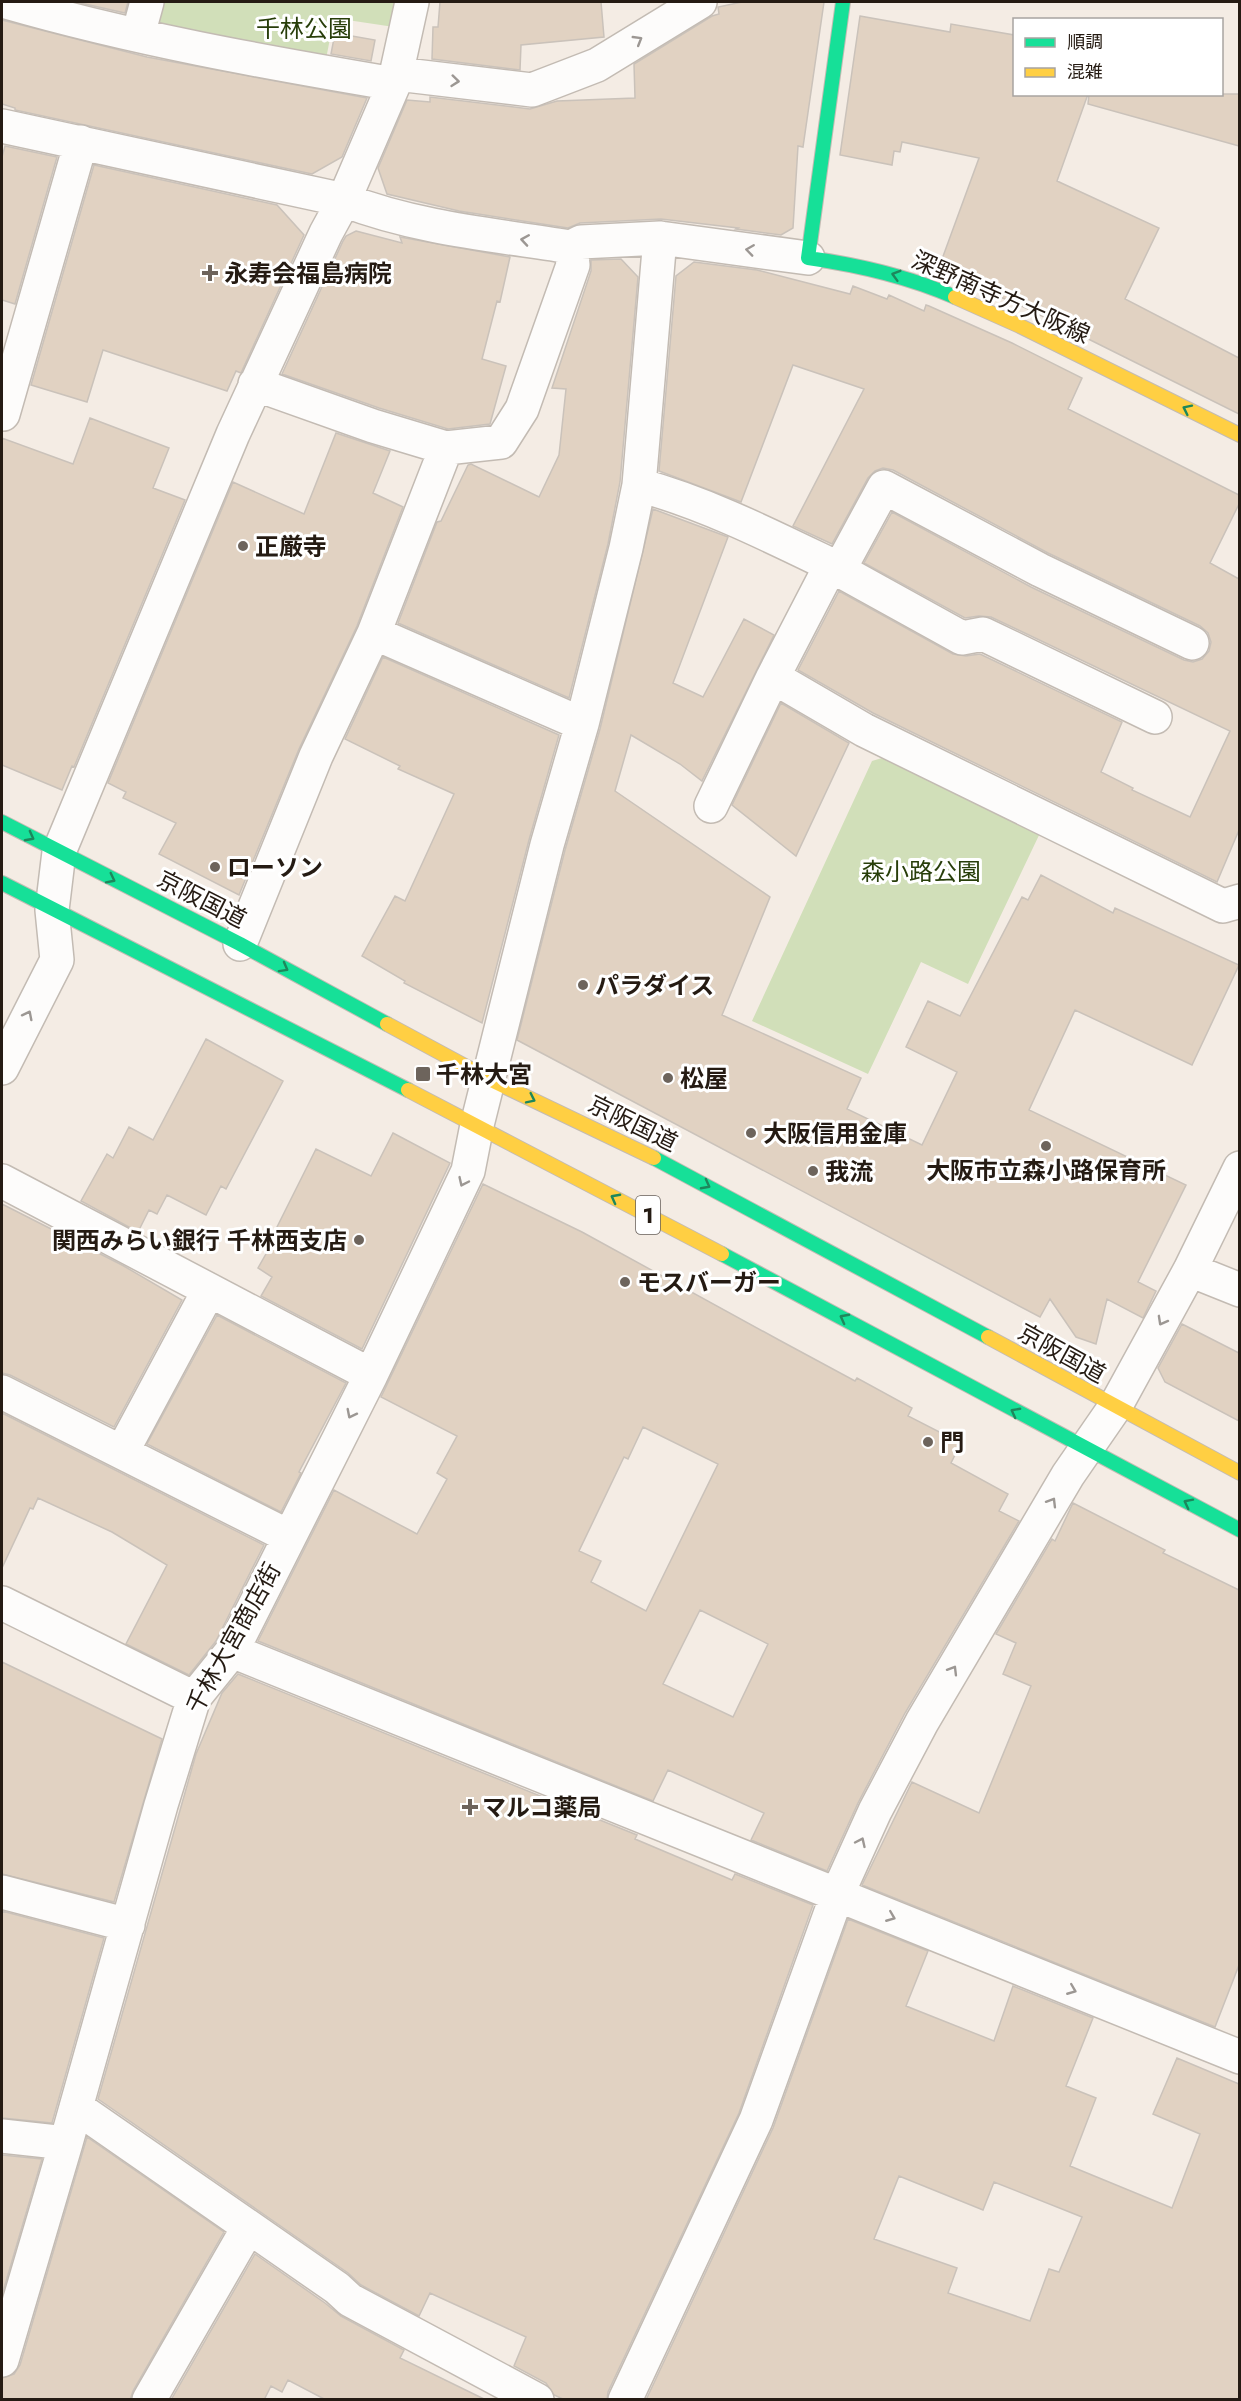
<svg xmlns="http://www.w3.org/2000/svg" width="1241" height="2401" font-family="Jost,'Noto Sans JP',sans-serif">
<style>
.green{fill:#d1dfb9}
.building{fill:#e1d2c2;stroke:#cac2ba;stroke-width:1.5;fill-rule:evenodd}
.lines{fill:none;stroke-linecap:round;stroke-linejoin:round}
.street-casing{stroke:#c3bbb3;stroke-width:36}
.fast-casing{stroke:#c3bbb3;stroke-width:16}
.slow-casing{stroke:#c3bbb3;stroke-width:16}
.street{stroke:#fdfcfb;stroke-width:33}
.fast{stroke:#16e098;stroke-width:14}
.slow{stroke:#ffcf43;stroke-width:14}
.oneway{stroke:#9c9793}
.oneway2{stroke:#1d875c}
.poi-dot{fill:#6d645c;stroke:#fff;stroke-width:2}
.labels{text-anchor:middle;dominant-baseline:central;stroke-width:6;stroke-linejoin:round;paint-order:stroke}
.shield{fill:#fff;stroke:#665f5a;stroke-width:1.5}
.shield-label{font-size:22px;font-weight:bold;fill:#251b13}
.park-label{font-size:24px;fill:#283e0a;stroke:#fff}
.poi-label{font-size:24px;font-weight:bold;fill:#251b13;stroke:#fff;text-anchor:start}
.street-label{font-size:24px;fill:#251b13;stroke:#fff}
</style>
<rect width="100%" height="100%" fill="#f4ece4"/>
<path class="green" d="M159 2H399L394 27 334 18 326 59 153 27Z
M892 755 1041 831 968 984 921 962 868 1074 752 1021 872 761Z"/>
<path class="building" d="M76 2H128L125 13Z
M440 2H601L604 37 521 45 520 70 432 59 433 27H438Z
M742 2H824L803 147 798 146 793 228 781 235 736 229 738 228 661 219 580 223 568 228 459 211 387 194 378 168 407 100 430 102V97L530 109 557 101 635 98 634 64 712 16 719 14 718 7Z
M860 16 950 32 951 24 1014 35V94H1088L1057 181 1159 228 1125 299 1239 358V414L1028 309 938 270 979 158 902 142 900 152 894 151 892 165 840 155Z
M2 20 147 57 367 98 342 157 312 174 15 110V108L2 104Z
M335 33 375 40 371 61 331 54Z
M1089 94H1239V146L1088 104Z
M5 146 57 157 15 304 2 300V157Z
M94 165 277 205 304 235 241 373 236 371 227 391 103 350 87 402 31 385Z
M356 231 402 243 400 237 510 257 500 302 497 301 482 359 506 366 490 424 448 429 379 408 282 374 343 241 346 236Z
M621 259 638 277 620 482 608 544 569 698 398 623 437 522 441 521 468 465 471 464 539 497 559 455 566 389 552 388 591 271V260Z
M694 262 757 270 850 294 853 286 887 299 889 295 924 311 926 305 929 306 1012 343 1082 378 1068 409 1239 495V504L1210 563 1239 579V830L1217 882 873 713 798 670 839 591 953 654 966 656 980 654 1122 722 1101 772 1133 788 1132 790 1190 817 1230 731 991 617 979 616 965 618 864 563 892 512 1031 587 1184 660 1193 662 1202 659 1209 651 1211 642 1208 633 1200 626 1048 553 893 470 883 468 875 471 868 478 832 544 793 526 864 389 793 365 741 502 659 471 676 276Z
M90 418 169 448 153 488 185 500 74 767 72 766 62 790 2 765V438L73 464Z
M336 433 390 451 373 493 403 507 357 626 299 749 239 895 159 854 176 823 123 798 126 792 108 783 233 482 304 514Z
M653 509 728 537 673 683 703 697 744 619 774 635 702 781 680 764 631 735 615 791 770 897 722 1015 861 1078 847 1109 922 1145 957 1072 906 1047 928 1001 960 1016 1022 897 1028 900 1041 875 1113 913 1115 908 1239 965 1192 1065 1075 1010 1029 1110 1186 1185 1138 1282 1156 1291 1143 1318 1107 1299 1096 1344 1076 1337 1050 1299 1040 1317 517 1040 565 850 600 729Z
M383 657 559 735 529 840 482 1023 404 983 405 981 362 956 395 896 405 901 454 794 398 769 400 766 345 739Z
M781 703 849 743 796 856 732 805Z
M206 1039 283 1081 226 1189 221 1186 206 1215 167 1195 157 1214 149 1210 138 1232 81 1201 107 1154 113 1158 129 1127 153 1140Z
M393 1133 450 1163 362 1349 261 1296 272 1277 258 1268 279 1231 276 1229 316 1149 371 1176Z
M483 1184 582 1232 779 1340 855 1381 857 1378 912 1408 908 1416 961 1443 951 1463 1008 1494 999 1511 1019 1521 905 1713 858 1803 827 1871 751 1840 764 1813 668 1770 653 1801 258 1641 334 1490 417 1534 447 1479 437 1473 457 1436 381 1397ZM643 1427 718 1464 646 1611 591 1582 601 1561 579 1551 624 1457 628 1459ZM700 1610 768 1644 733 1717 663 1684Z
M2 1204 122 1265 182 1300 114 1427 10 1375 2 1373Z
M217 1315 346 1383 299 1472 301 1473 281 1512 147 1444Z
M1182 1324 1239 1353V1421L1165 1382 1158 1368Z
M2 1413 264 1545 216 1641 189 1675 126 1644 167 1565 112 1532 38 1498 33 1509 30 1508 2 1568Z
M1073 1503 1165 1550 1163 1553 1239 1590V1965L1215 2027 862 1885 912 1782 979 1813 1031 1686 1003 1674 1016 1643 996 1634 1052 1539 1055 1541Z
M2 1662 162 1739 114 1902 2 1874Z
M238 1674 637 1835 635 1839 732 1880 735 1874 813 1905 739 2113 608 2392 607 2400H565L554 2395 546 2383 514 2366 526 2337 430 2293 419 2316 361 2285 348 2273 98 2099 196 1754 222 1693Z
M2 1911 104 1938 52 2123 2 2118Z
M848 1919 928 1951 906 2006 994 2041 1013 1986 1093 2018 1066 2086 1096 2098 1070 2166 1172 2208 1200 2134 1153 2114 1177 2058 1239 2084V2400H646L773 2128ZM899 2176 983 2210 994 2182 1082 2217 1059 2272 1049 2269 1030 2321 948 2293 957 2268 874 2239Z
M87 2137 224 2232 133 2391 130 2400H2V2378L14 2374 20 2365Z
M2 2155 42 2159 2 2295Z
M255 2254 325 2303 341 2316 404 2350 400 2358 486 2400H326L288 2380 282 2392 271 2386 264 2400H171Z"/>
<g class="lines">
<defs>
<path id="street" d="M6 2C134 39 264 62 394 84
M138 35 147 2
M397 74 532 90 597 65 700 2
M2 126 344 200C416 228 495 235 571 247L581 242 660 238 808 258
M255 384 373 426 446 448 501 442 522 409 573 265 571 247
M2 414H3L81 142
M639 485C705 503 769 535 831 565L773 677 864 730 1223 906 1240 901
M831 565 839 570 884 487 1040 570 1192 643
M839 570 962 638 983 634 1155 717
M374 633 582 724
M711 806 773 677
M240 944 316 756 374 633 446 448
M2 1068 57 960 52 910 59 852 233 434 326 233 344 200 394 84 412 2
M2 1181 371 1375
M1190 1270 1240 1290
M2 1392 288 1536
M122 1452 209 1290
M2 1603 194 1698
M232 1651 1240 2057
M2 1892 128 1925
M76 2107 337 2288 350 2300 537 2400
M2 2136 66 2143
M2 2360 66 2143 161 1805 194 1698 232 1651 371 1375 468 1171 477 1125 547 845 582 724 626 548 639 485 660 238
M149 2400 248 2228
M625 2400 756 2120 837 1895 875 1811 922 1722 1068 1475 1115 1407 1190 1270 1240 1168"/>
<path id="fast" d="M843 2 808 258C859 265 907 276 955 297
M2 822 240 944 387 1024
M2 883 408 1090
M654 1158 988 1337
M722 1254 1240 1530"/>
<path id="slow" d="M955 297 1020 326 1240 435
M387 1024 489 1079 654 1158
M408 1090 722 1254
M988 1337 1240 1473"/>
</defs>
<use href="#street" class="street-casing"/>
<use href="#fast" class="fast-casing"/>
<use href="#slow" class="slow-casing"/>
<use href="#street" class="street"/>
<use href="#fast" class="fast"/>
<use href="#slow" class="slow"/>
</g>
<defs><path id="oneway-chevron" d="M-2-3.5L2.5 0L-2 3.5" fill="none" stroke-width="1.6" stroke-linecap="round" stroke-linejoin="round" transform="scale(1.5)"/></defs>
<g class="oneway">
<use href="#oneway-chevron" transform="translate(638 40) rotate(-31)"/>
<use href="#oneway-chevron" transform="translate(455 81) rotate(6)"/>
<use href="#oneway-chevron" transform="translate(525 240) rotate(-171)"/>
<use href="#oneway-chevron" transform="translate(750 250) rotate(-172)"/>
<use href="#oneway-chevron" transform="translate(28 1015) rotate(-63)"/>
<use href="#oneway-chevron" transform="translate(463 1182) rotate(115)"/>
<use href="#oneway-chevron" transform="translate(1162 1321) rotate(119)"/>
<use href="#oneway-chevron" transform="translate(351 1414) rotate(117)"/>
<use href="#oneway-chevron" transform="translate(1052 1502) rotate(-59)"/>
<use href="#oneway-chevron" transform="translate(953 1670) rotate(-59)"/>
<use href="#oneway-chevron" transform="translate(861 1842) rotate(-65)"/>
<use href="#oneway-chevron" transform="translate(891 1917) rotate(22)"/>
<use href="#oneway-chevron" transform="translate(1072 1990) rotate(22)"/>
</g>
<g class="oneway2">
<use href="#oneway-chevron" transform="translate(896 275) rotate(-164)"/>
<use href="#oneway-chevron" transform="translate(1187 409) rotate(-154)"/>
<use href="#oneway-chevron" transform="translate(30 837) rotate(28)"/>
<use href="#oneway-chevron" transform="translate(111 879) rotate(27)"/>
<use href="#oneway-chevron" transform="translate(284 968) rotate(29)"/>
<use href="#oneway-chevron" transform="translate(531 1099) rotate(26)"/>
<use href="#oneway-chevron" transform="translate(706 1185) rotate(28)"/>
<use href="#oneway-chevron" transform="translate(615 1198) rotate(-152)"/>
<use href="#oneway-chevron" transform="translate(844 1318) rotate(-152)"/>
<use href="#oneway-chevron" transform="translate(1015 1412) rotate(-152)"/>
<use href="#oneway-chevron" transform="translate(1188 1503) rotate(-153)"/>
</g>
<g class="poi-dot">
<path d="M207 264h6v6h6v6h-6v6h-6v-6h-6v-6h6z"/>
<circle cx="243" cy="546" r="6"/>
<circle cx="215" cy="867" r="6"/>
<circle cx="583" cy="985" r="6"/>
<rect x="415" y="1066" width="16" height="16" rx="3"/>
<circle cx="668" cy="1078" r="6"/>
<circle cx="751" cy="1133" r="6"/>
<circle cx="1046" cy="1146" r="6"/>
<circle cx="813" cy="1171" r="6"/>
<circle cx="359" cy="1240" r="6"/>
<circle cx="625" cy="1282" r="6"/>
<circle cx="928" cy="1442" r="6"/>
<path d="M467 1798h6v6h6v6h-6v6h-6v-6h-6v-6h6z"/>
</g>
<g class="labels">
<rect class="shield" x="636" y="1196" width="24" height="38" rx="4.5"/>
<g class="shield-label">
<text x="648" y="1215">1</text>
</g>
<g class="park-label">
<text x="304" y="28">千林公園</text>
<text x="921" y="871">森小路公園</text>
</g>
<g class="poi-label">
<text x="224" y="273">永寿会福島病院</text>
<text x="255" y="546">正厳寺</text>
<text x="227" y="867">ローソン</text>
<text x="595" y="985">パラダイス</text>
<text x="436" y="1074">千林大宮</text>
<text x="680" y="1078">松屋</text>
<text x="763" y="1133">大阪信用金庫</text>
<text x="1046" y="1170" text-anchor="middle">大阪市立森小路保育所</text>
<text x="825" y="1171">我流</text>
<text x="347" y="1240" text-anchor="end">関西みらい銀行 千林西支店</text>
<text x="637" y="1282">モスバーガー</text>
<text x="940" y="1442">門</text>
<text x="482" y="1807">マルコ薬局</text>
</g>
<g class="street-label">
<text transform="translate(1001 297) rotate(24)">深野南寺方大阪線</text>
<text transform="translate(202 899) rotate(27)">京阪国道</text>
<text transform="translate(633 1123) rotate(26)">京阪国道</text>
<text transform="translate(1062 1353) rotate(29)">京阪国道</text>
<text transform="translate(233 1638) rotate(-61)">千林大宮商店街</text>
</g>
</g>
<rect width="1241" height="2401" fill="none" stroke="#251b13" stroke-width="6"/>
<rect x="1013" y="18" width="210" height="78" fill="#ffffff" stroke="#a8a4a1" stroke-width="1.5"/>
<rect x="1025" y="38" width="30" height="9" fill="#16e098" stroke="#a8a4a1" stroke-width="1.5"/>
<text x="1067" y="48" font-size="18" fill="#251b13">順調</text>
<rect x="1025" y="68" width="30" height="9" fill="#ffcf43" stroke="#a8a4a1" stroke-width="1.5"/>
<text x="1067" y="78" font-size="18" fill="#251b13">混雑</text>
</svg>
